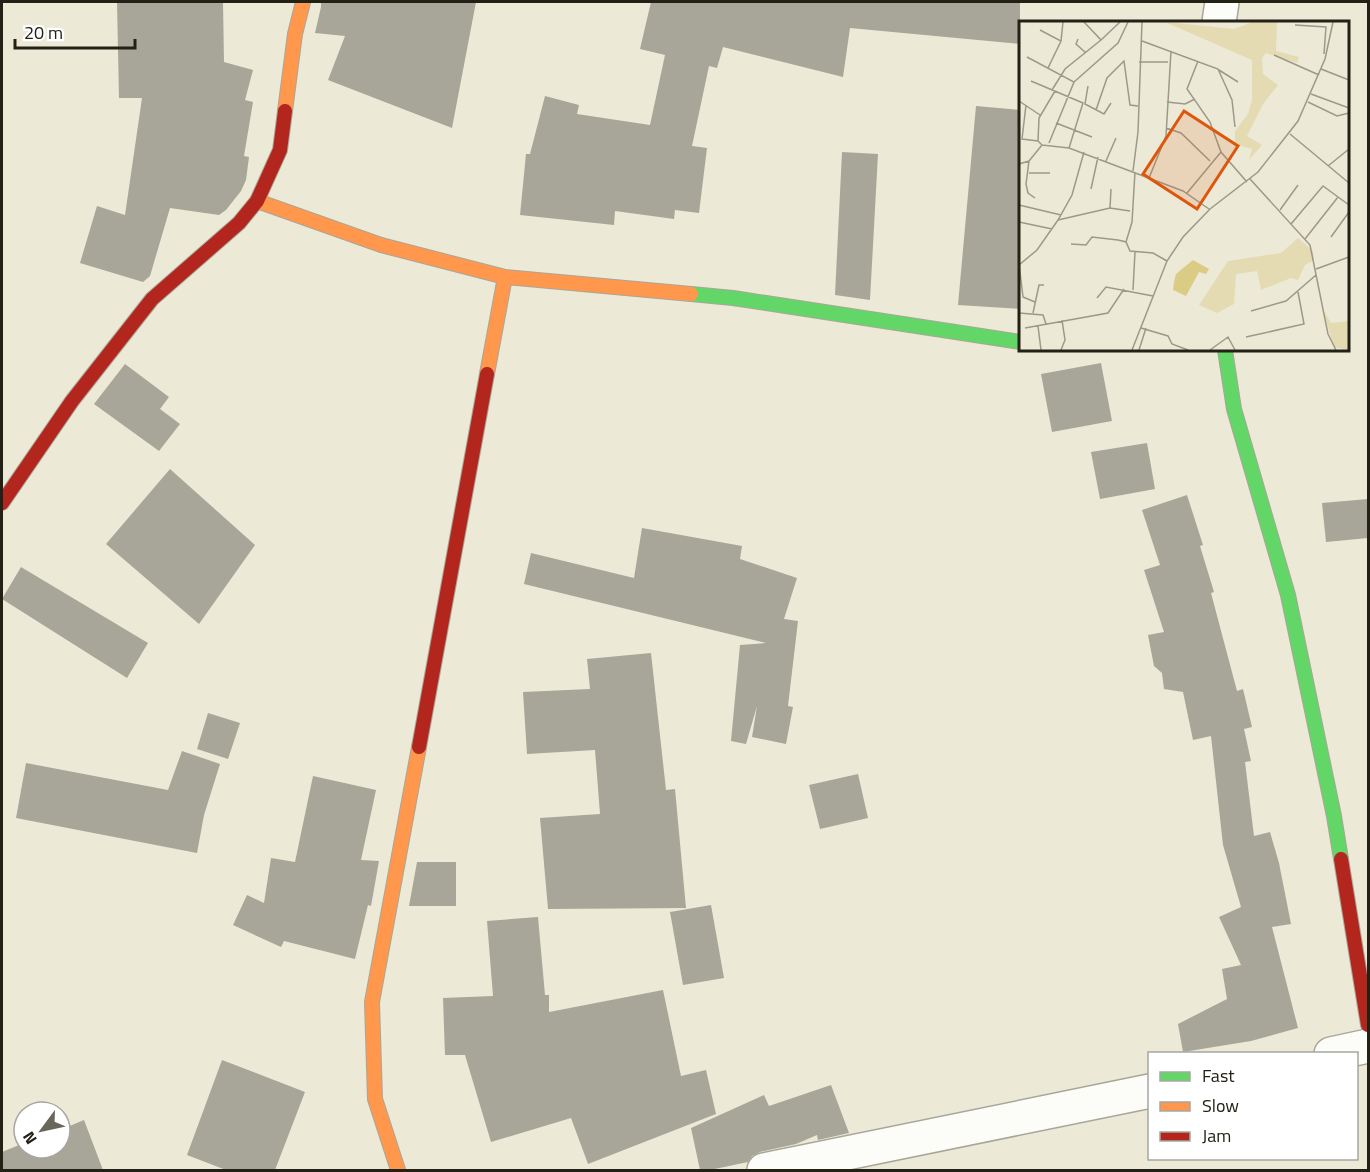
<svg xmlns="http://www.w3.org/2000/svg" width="1370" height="1172" font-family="'Titillium Web',sans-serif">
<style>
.building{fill:#a8a698}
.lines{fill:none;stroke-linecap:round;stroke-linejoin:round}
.street-casing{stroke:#a9a699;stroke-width:36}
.fast-casing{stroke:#a9a699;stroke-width:16}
.slow-casing{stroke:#a9a699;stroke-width:16}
.jam-casing{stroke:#a9a699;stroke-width:16}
.street{stroke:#fcfcf9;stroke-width:33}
.fast{stroke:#63d668;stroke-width:14}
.slow{stroke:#ff974d;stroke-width:14}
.jam{stroke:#b3261e;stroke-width:14}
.inset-road{fill:none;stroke:#9c9989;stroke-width:1.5}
.view{fill:#de560c;fill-opacity:0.15;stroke:#de560c;stroke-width:3}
.inset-edge{fill:none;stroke:#232115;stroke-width:3}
</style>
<rect width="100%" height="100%" fill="#ece9d7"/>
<path class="building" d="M117 2H223L224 62 253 70 245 100 253 102 244 156 249 157 246 180 241 191 226 210 219 215 170 208 150 276 143 282 80 263 97 206 125 215 142 98H119Z
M321 2H476L452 128 328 80 345 36 315 33 321 7Z
M651 2H1020V44L850 28 843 77 723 47 717 68 709 66 692 146 707 148 699 213 675 210 674 219 615 211 614 225 520 215 526 154H530L545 96 579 105 577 114 650 125 665 55 640 49Z
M976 106 1020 110V309L958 305Z
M842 152 878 154 870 300 835 295Z
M1101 363 1112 421 1052 432 1041 374Z
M125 364 169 397 160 409 180 424 159 451 94 404Z
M1147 443 1155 489 1100 499 1091 452Z
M170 469 255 545 199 624 106 544Z
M1187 495 1203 545 1200 546 1214 592 1211 593 1237 691 1243 689 1252 727 1244 729 1251 761 1245 762 1254 836 1270 832 1279 863 1291 924 1272 927 1298 1028 1251 1041 1183 1052 1178 1024 1227 999 1222 969 1241 965 1219 917 1241 907 1223 845 1211 736 1193 740 1183 692 1164 689 1162 673 1154 666 1148 635 1164 632 1144 570 1160 565 1142 510Z
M1368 499V538L1326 542 1322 503Z
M642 528 742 546 740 559 797 578 784 619 798 621 788 706 793 707 786 744 752 737 757 706 746 744 731 741 740 645 766 643 524 584 531 553 634 578Z
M21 567 148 643 127 678 2 599Z
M651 653 666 790 675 789 686 908 548 909 540 818 600 814 595 750 527 754 523 692 590 689 587 659Z
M208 713 240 723 228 759 197 749Z
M182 751 220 764 204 815 197 853 16 818 26 763 168 790Z
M858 774 868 818 820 829 809 785Z
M313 776 376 790 361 860 379 861 371 906 368 905 355 959 284 941 281 947 233 925 247 895 264 903 271 858 295 862Z
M417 862H456V906H409Z
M711 905 724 978 683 985 670 912Z
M538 917 545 995H549V1012L663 990 681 1076 706 1070 716 1114 588 1164 571 1118 491 1142 465 1055H445L443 998 493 996 487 921Z
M222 1060 305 1092 275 1170H226L187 1155Z
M831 1085 849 1133 818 1140 817 1135 796 1144 760 1152 752 1156 748 1162 710 1170H700L691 1128 764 1095 769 1106Z
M84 1120 103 1170H2V1152L24 1143V1148H60V1130Z"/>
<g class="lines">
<defs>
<path id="street" d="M1219 22 1222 2
M1331 1054 1368 1046
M764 1170 1150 1091"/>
<path id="fast" d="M691 294 733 298 1020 342
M1225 350 1234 409 1288 595 1334 816 1341 859"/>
<path id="slow" d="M285 111 295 34 303 2
M257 201 381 245 505 277 691 294
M487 374 505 277
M398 1170 375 1099 372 1002 419 747"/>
<path id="jam" d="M2 503 72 401 152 299 239 223 257 201 280 150 285 111
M419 747 487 374
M1341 859 1368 1025"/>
</defs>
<use href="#street" class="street-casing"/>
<use href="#fast" class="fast-casing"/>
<use href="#slow" class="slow-casing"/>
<use href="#jam" class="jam-casing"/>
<use href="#street" class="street"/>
<use href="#fast" class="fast"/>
<use href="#slow" class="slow"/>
<use href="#jam" class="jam"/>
</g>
<g transform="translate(1019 21)">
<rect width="330" height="330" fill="#ece9d7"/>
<path d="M146 1 215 8 234 1H258L257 30 280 36 278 42 247 32 243 37 244 53 259 64 244 83 228 115 243 124 230 139 233 128 216 123V110L229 93 233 79V39ZM279 217 294 230 295 239 286 244 279 259 272 257 242 269 238 250 217 253 215 283 198 292 180 284 209 240 262 232ZM303 287 312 302 330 300V329L315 326Z" fill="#e4dbb3"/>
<path d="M174 239 190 248 187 253 180 251 167 275 154 269 155 261 157 253Z" fill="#dacc84"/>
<path class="inset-road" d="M276 4 307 6 305 33M21 9 42 20 29 47M59 18 57 23 67 32M82 19 101 1M42 20 44 1M123 20 199 48 213 79 216 106M255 34 300 54M8 36 55 61 30 122M179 40 168 68 191 101 202 131 228 161M120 41H149M302 48 330 59M200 49 219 61M12 60 64 82 50 127M55 61 99 22 109 1M69 65 66 83 85 93 92 82M33 69 46 48 82 19 65 1M292 73 330 87M0 80 21 94M148 81 166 83 176 78M289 81 318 95 330 92M7 84 3 118 19 120M77 89 88 57 105 40 111 84 119 85M37 102 73 116M147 107 162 112 191 140M271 113 330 162M23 124 19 120 20 97 36 70M10 140 7 163 9 172 16 177M87 140 97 117M0 143 10 140 23 124 50 127 164 170 190 188M309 145 330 128M114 150 119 111 123 1M10 152H31M130 157 147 115 152 30M231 158 291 224 309 313 317 329M72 168 79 136M168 172 202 131M0 184 42 194M91 187 92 168M261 189 279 164M39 199 91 187 111 190M0 201 33 208M272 203 304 165 330 184M312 216 330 191M286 218 319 176M107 221 113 201 116 151M52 223 67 224 73 216 99 219 107 221 111 230 134 232 148 240M0 243 4 276 16 281M0 244 18 229 39 199 53 174 65 131M297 248 330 236M114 269 116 231M78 277 87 266 134 275M232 290 267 280 297 254M0 292 24 294 27 303M14 292 20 264H25M19 305 22 329M6 307 89 292 105 268M122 307 149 315 153 323 169 329M227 316 285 303 279 271M42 329 46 319 43 299M113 329 148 240 164 216 191 188 239 151 279 100 306 38 314 1M120 329 127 307M191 329 209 316 216 329"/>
<path class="view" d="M165 90 219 125 178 188 124 153Z"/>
<rect width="330" height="330" class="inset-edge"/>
</g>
<rect width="1370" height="1172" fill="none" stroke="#232115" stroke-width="6"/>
<rect x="1148" y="1052" width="210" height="108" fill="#ffffff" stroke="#a7a6a1" stroke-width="1.5"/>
<rect x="1160" y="1072" width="30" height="9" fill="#63d668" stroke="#a7a6a1" stroke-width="1.5"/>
<text x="1202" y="1082" font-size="18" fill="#232115">Fast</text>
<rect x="1160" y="1102" width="30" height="9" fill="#ff974d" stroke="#a7a6a1" stroke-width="1.5"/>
<text x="1202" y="1112" font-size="18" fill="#232115">Slow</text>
<rect x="1160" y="1132" width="30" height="9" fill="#b3261e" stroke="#a7a6a1" stroke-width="1.5"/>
<text x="1202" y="1142" font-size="18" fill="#232115">Jam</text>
<g transform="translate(42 1130) rotate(237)"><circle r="28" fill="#ffffff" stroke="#a7a6a1" stroke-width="1.5"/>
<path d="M0-4.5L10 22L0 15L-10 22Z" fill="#696759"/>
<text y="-9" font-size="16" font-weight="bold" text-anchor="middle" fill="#232115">N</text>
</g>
<path d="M15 39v9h120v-9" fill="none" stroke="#232115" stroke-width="3"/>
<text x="24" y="39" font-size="18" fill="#232115" stroke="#ffffff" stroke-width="4.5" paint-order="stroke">20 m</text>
</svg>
